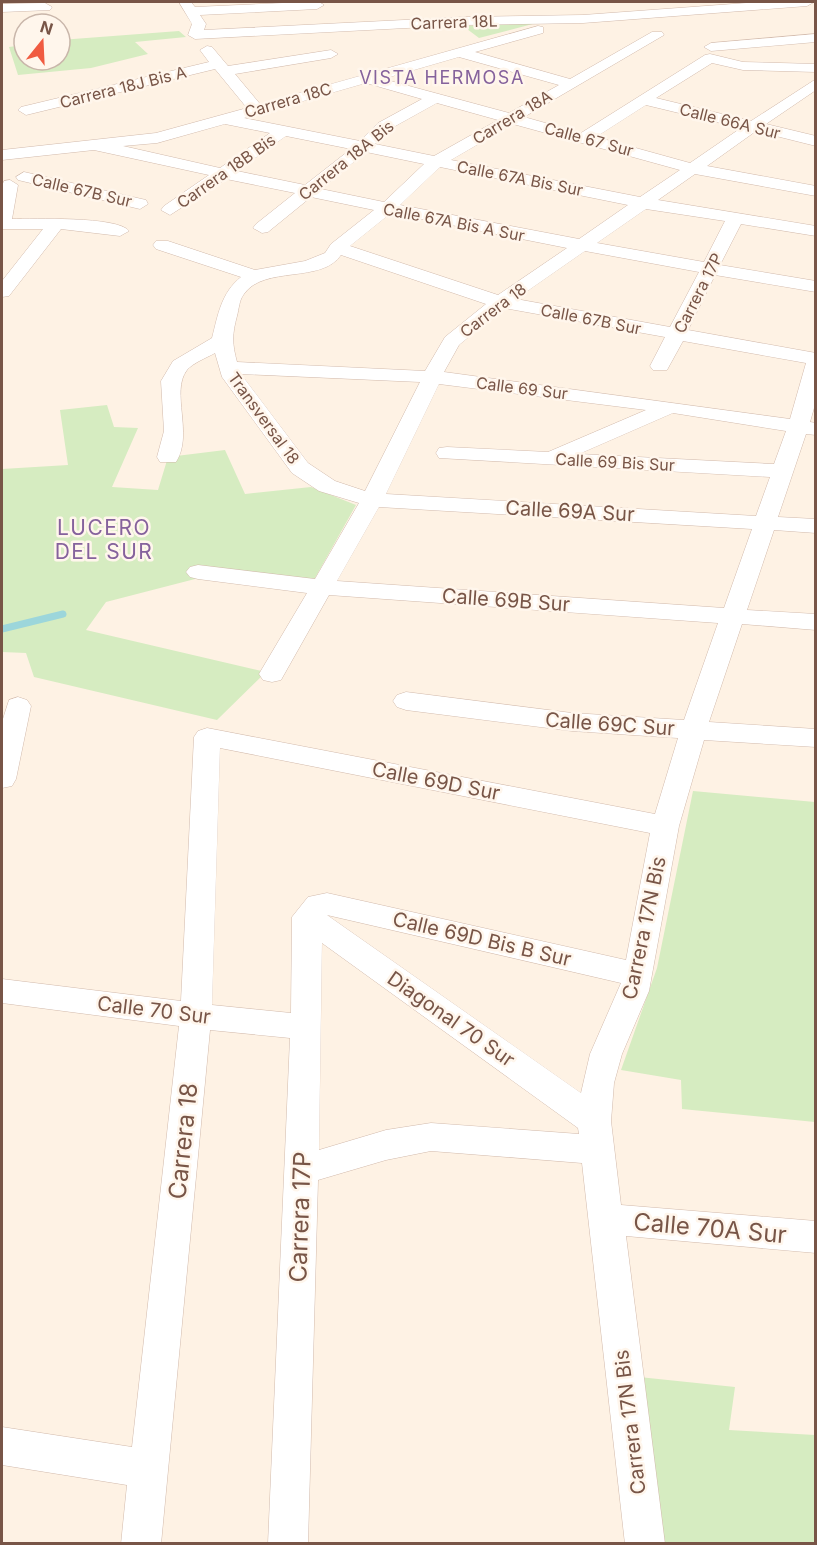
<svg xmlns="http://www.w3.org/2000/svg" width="817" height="1545" font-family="Inter,sans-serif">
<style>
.green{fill:#d6ecc1}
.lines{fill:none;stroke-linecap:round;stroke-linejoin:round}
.stream{stroke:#9cd6db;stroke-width:7}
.minor-casing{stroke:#d2baac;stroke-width:1}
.minor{fill:#fff;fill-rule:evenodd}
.labels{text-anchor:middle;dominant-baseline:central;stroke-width:5;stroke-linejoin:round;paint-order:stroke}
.far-street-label{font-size:16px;fill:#785547;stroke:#fff6ec}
.far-neighbourhood-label{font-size:18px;letter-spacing:1.5px;fill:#85629c;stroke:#fff6ec}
.street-label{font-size:20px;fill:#785547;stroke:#fff6ec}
.neighbourhood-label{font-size:21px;letter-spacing:1.5px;fill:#85629c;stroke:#fff6ec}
.near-street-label{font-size:24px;fill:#785547;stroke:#fff6ec}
</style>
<rect width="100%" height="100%" fill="#fef2e4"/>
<path class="green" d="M544 21 479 38 463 26Z
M179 31 186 37 135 42 148 54 91 68 18 75 9 47 24 45V60H60V40Z
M107 405 114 427 138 428 112 487 158 490 168 457 225 450 245 494 311 487 356 505 310 587 195 579 106 602 86 630 266 672 217 720 34 677 26 653 2 652V469L68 465 60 410Z
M693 791 815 802V1122L682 1109 681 1080 621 1070 657 968Z
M639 1377 735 1387 729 1430 815 1435V1543H662Z"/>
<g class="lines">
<path class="stream" d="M2 629 63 614"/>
<defs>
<path id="minor" d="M179 2H191L195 7 306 2H319L324 5 317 9 200 15 206 24 204 30 464 17 583 15 760 2H814L807 6 583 23 464 25 195 39 188 35 192 24Z
M45 3 52 7 50 10 2 12V4Z
M538 26 543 27V33L475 52 570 79 652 32H662L664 35 524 117 581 133 705 55 710 54 743 62 816 64V72L743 70 712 63 656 98 751 121 816 79V90L766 124 816 136V146L756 131 707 166 816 186V196L695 174 658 200 816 226V236L741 224 720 265 816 281V292L715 275 688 330 816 353V401L810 422 816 423V435L806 434 778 517 816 519V533L774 530 747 610 816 614V630L742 624 709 722 816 729V747L704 740 679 826 649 991 622 1054 614 1083 611 1121 621 1205 816 1221V1253L626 1236 665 1544H625L582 1163 431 1151 386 1160 318 1180 308 1544H268L290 1038 210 1030 161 1544H121L127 1485 2 1465V1427L132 1447 179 1026 2 1003V979L181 1001 194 737 198 731 207 728 655 814 678 738 572 731 406 710 397 707 393 701 397 695 406 692 572 713 684 720 718 623 329 595 281 680 272 682 263 680 259 674 307 593 198 579 190 577 186 572 190 567 198 565 315 579 359 503 319 491 292 473 222 377 215 353C206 358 193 363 187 370 170 392 194 434 176 462H160L157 457 164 431 161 381 173 361 212 338C218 315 221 293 241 277L156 249 153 245 156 241H168L255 270 305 261 325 253 331 244 374 210 311 197 268 232 262 233 253 228 256 224 295 193 226 179 170 215 161 210 164 206 209 175 94 150 2 160V150L156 133 247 108 215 69 26 115 18 110 21 107 209 62 200 50 207 46 212 47 228 66 331 50 338 54 331 58 235 74 260 104ZM459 57 559 85 509 113 383 79ZM366 83 422 99 378 123 360 141 244 118ZM437 103 498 120 434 156 375 144 390 129ZM646 105 741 128 690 163 596 137ZM225 124 270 133 220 168 123 146 157 143ZM513 124 680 170 640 197 451 160ZM286 136 351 149 305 185 237 171ZM366 152 424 164 384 202 321 189ZM440 167 628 205 579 239 400 205ZM646 209 725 221 704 262 597 243ZM391 213 567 248 498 295 350 246ZM585 251 699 272 670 327 516 299ZM341 255 486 304 445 337 425 371 237 362C232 344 232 334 237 316 239 309 239 300 244 294 264 265 322 284 341 255ZM504 308 665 337 650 366 653 370H667L683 341 806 363 790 419 444 372 459 345ZM241 374 420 382 365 491 335 481 308 463ZM439 384 646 410 548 452 447 447 439 448 436 453 439 458 770 477 756 516 386 494ZM673 413 786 431 774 464 579 454ZM379 507 752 529 724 608 337 581ZM220 748 650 833 626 960 327 893 308 897 292 917 291 1013 212 1005ZM327 915 621 983 590 1054 581 1093ZM322 943 578 1128 579 1134 431 1123 386 1130 319 1150Z
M816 34V42L711 51 704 47 711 43Z
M24 172 146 200 148 204 140 209 18 180 16 177Z
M10 180 18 185 12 219C32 219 118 216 129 231L120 236 61 229 9 296 2 297V281L43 229H2V186L4 181Z
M18 697 27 700 31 706 16 779 12 786 2 788V722L9 700Z"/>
</defs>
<use href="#minor" class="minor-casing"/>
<use href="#minor" class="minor"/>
</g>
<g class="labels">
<g class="far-street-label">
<text transform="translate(454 22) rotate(-2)">Carrera 18L</text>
<text transform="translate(123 87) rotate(-14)">Carrera 18J Bis A</text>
<text transform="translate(288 100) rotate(-16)">Carrera 18C</text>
<text transform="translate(512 117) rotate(-31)">Carrera 18A</text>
<text transform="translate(730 121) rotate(14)">Calle 66A Sur</text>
<text transform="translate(589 139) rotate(15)">Calle 67 Sur</text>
<text transform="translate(346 160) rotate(-39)">Carrera 18A Bis</text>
<text transform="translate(226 171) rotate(-35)">Carrera 18B Bis</text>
<text transform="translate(520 178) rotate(11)">Calle 67A Bis Sur</text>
<text transform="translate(82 190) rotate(13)">Calle 67B Sur</text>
<text transform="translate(454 222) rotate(11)">Calle 67A Bis A Sur</text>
<text transform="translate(698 293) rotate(-63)">Carrera 17P</text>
<text transform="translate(493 310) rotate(-37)">Carrera 18</text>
<text transform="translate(591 319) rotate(11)">Calle 67B Sur</text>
<text transform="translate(522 388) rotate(7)">Calle 69 Sur</text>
<text transform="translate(264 418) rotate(54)">Transversal 18</text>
<text transform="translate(615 462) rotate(3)">Calle 69 Bis Sur</text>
</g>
<g class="far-neighbourhood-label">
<text x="442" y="77">VISTA HERMOSA</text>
</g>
<g class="street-label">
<text transform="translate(570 511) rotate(3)">Calle 69A Sur</text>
<text transform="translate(506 600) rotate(4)">Calle 69B Sur</text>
<text transform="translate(610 724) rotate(4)">Calle 69C Sur</text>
<text transform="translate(436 781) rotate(11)">Calle 69D Sur</text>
<text transform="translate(644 928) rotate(-78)">Carrera 17N Bis</text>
<text transform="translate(482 939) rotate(13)">Calle 69D Bis B Sur</text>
<text transform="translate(154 1010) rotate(7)">Calle 70 Sur</text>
<text transform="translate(451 1019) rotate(35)">Diagonal 70 Sur</text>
<text transform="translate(630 1422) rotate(-97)">Carrera 17N Bis</text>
</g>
<g class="neighbourhood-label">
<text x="104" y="527">LUCERO<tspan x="104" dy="24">DEL SUR</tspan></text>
</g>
<g class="near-street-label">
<text transform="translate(183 1141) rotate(-84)">Carrera 18</text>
<text transform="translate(300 1217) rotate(-88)">Carrera 17P</text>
<text transform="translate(710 1228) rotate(5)">Calle 70A Sur</text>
</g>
</g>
<rect width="817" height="1545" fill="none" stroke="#785547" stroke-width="6"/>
<g transform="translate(42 42) rotate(18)"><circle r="28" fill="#fff6ec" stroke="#c9b6aa" stroke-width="1.5"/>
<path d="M0-4.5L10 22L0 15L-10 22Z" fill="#f05b41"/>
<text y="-9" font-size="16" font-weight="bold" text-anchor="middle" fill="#785547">N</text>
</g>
</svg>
